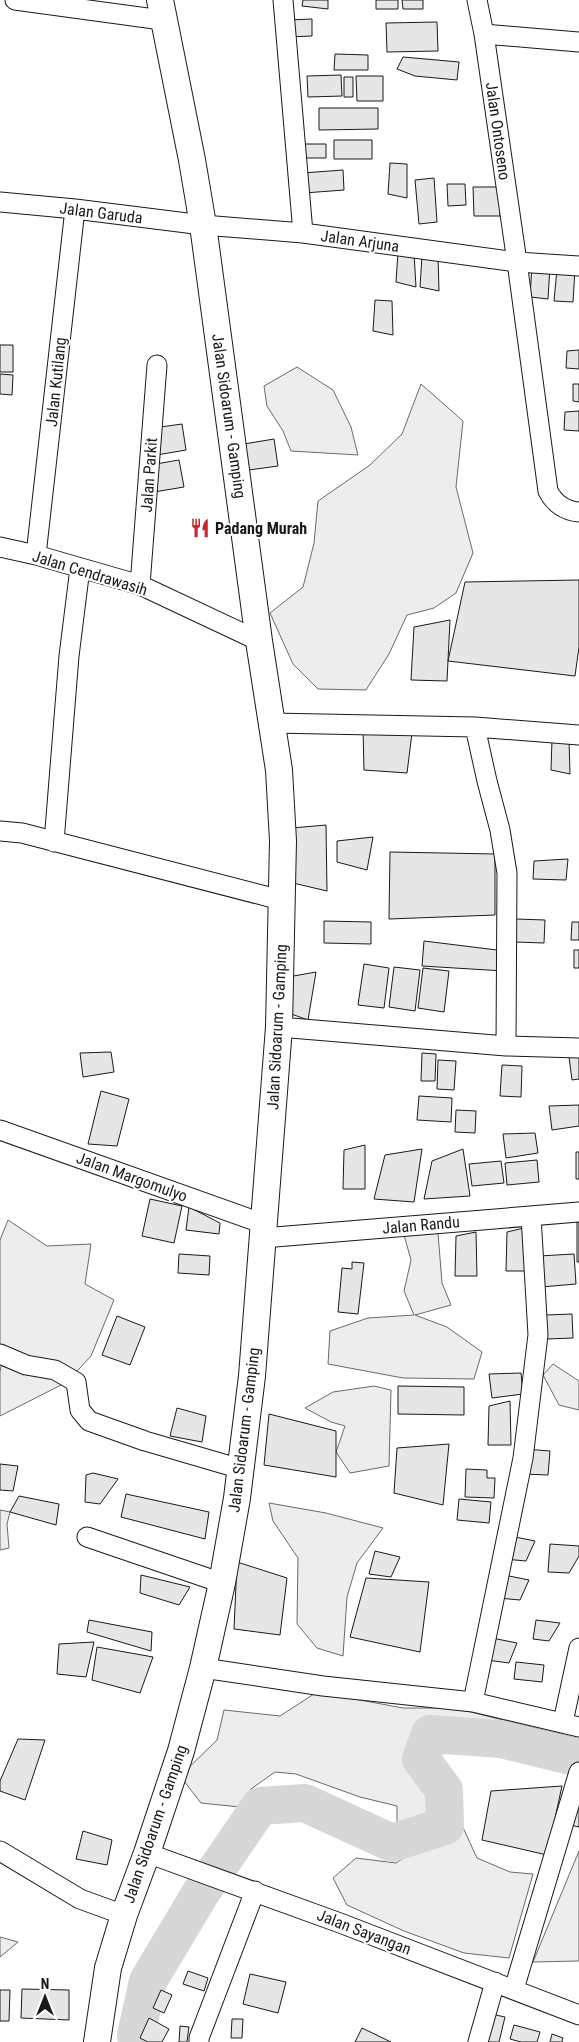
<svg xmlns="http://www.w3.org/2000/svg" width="579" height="2042" font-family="'Roboto Condensed',sans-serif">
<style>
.built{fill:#ededed;stroke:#6a6a6a}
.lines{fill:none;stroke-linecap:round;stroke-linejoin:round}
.river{stroke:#d7d7d7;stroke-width:38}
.building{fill:#e6e6e6;stroke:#1a1a1a}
.minor-casing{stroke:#1a1a1a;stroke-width:21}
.secondary-casing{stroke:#1a1a1a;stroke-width:28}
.minor{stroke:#fff;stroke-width:19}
.secondary{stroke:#fff;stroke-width:26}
.labels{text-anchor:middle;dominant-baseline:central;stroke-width:4;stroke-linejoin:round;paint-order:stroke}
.street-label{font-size:16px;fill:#1a1a1a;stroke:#fff}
.poi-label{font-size:16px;font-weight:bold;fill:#1a1a1a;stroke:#fff;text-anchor:start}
</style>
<rect width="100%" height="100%" fill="#fff"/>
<path class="built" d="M297 367 333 390 351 427 358 455 291 451 283 431 267 406 264 386Z
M421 384 463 421 456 487 473 553 456 593 434 608 407 615 389 654 366 690 318 689 293 664 270 613 303 587 314 543 318 501 370 465 402 434Z
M8 1220 47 1246 91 1244 85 1284 114 1300 91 1356 67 1382 0 1416V1372L4 1350 0 1348V1240Z
M438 1233 442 1283 451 1305 415 1315 447 1327 482 1352 474 1379 403 1378 328 1364 330 1331 368 1318 414 1315 404 1291 411 1260 404 1235Z
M553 1364 579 1381V1410L559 1405 543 1375Z
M374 1386 391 1390 389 1466 350 1473 336 1452 345 1426 331 1422 305 1408 333 1392Z
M269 1503 326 1513 383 1528 357 1563 347 1597 343 1656 317 1648 297 1624 298 1558 273 1521Z
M0 1510 10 1512 7 1524 9 1548 0 1550Z
M317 1692 403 1708H455L579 1739 570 1760 495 1746 443 1725 414 1732 409 1760 432 1794 437 1813 429 1824 397 1827V1806L360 1797 296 1774 275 1772 251 1789 240 1807 201 1803 180 1776 217 1740 224 1710 280 1716Z
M460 1821 477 1858 510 1872 533 1874 509 1958 464 1953 404 1931 347 1905 333 1878 356 1858 396 1863Z
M579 1851V1961L533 1962Z
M0 1937 18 1942 0 1957Z"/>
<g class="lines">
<path class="river" d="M137 2042 136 2035 148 1981 200 1894 260 1806 305 1803 392 1843 445 1826 444 1790 421 1759 430 1734 501 1739 579 1758"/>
</g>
<path class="building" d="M303 0H328V9L302 6Z
M376 0H398V9H376Z
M402 0H423V9H403Z
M312 19V36L288 37V20Z
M437 22 438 51 387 52 386 23Z
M335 54 368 55V70H334Z
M403 57 459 62 457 80 415 76 397 69Z
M341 75 342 96 308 97 307 76Z
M356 76H383V101H357Z
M344 77H353V97H344Z
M319 108H378V129L319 130Z
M334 140H372V159H334Z
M299 144H326V158H299Z
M390 163 407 164V198L388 194Z
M343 170 344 190 304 193 303 173Z
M434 178 437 222 419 224 415 180Z
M447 184H465L466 205 448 206Z
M473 187H500V216H474Z
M398 252 414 253 416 287 396 282Z
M422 256 438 257 439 291 420 287Z
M532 265 550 266 548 299 530 297Z
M557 269 575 270 573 302 554 301Z
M375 300 392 301 393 335 373 331Z
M0 345H13V372H0Z
M579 350V369L566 368 567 351Z
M0 374 13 375 12 395 0 394Z
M573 384H579V402L573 401Z
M579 411V431L564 430 565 412Z
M182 424 186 450 157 455 153 428Z
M274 439 278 466 249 470 244 444Z
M179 460 184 487 154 492 150 465Z
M579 580V647L575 676 448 661 465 582Z
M450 620 447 681 411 680 414 627Z
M363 729 412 733 407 773 364 770Z
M552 739 569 740 570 774 551 770Z
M326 825 327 891 293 883 292 828Z
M373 837 367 870 337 862V841Z
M390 852 495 854V915L389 919Z
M568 859 566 880 533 879 534 861Z
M516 919 545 920 544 943 515 942Z
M324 921 371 922V944L324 943Z
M572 922H579V940H571Z
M424 941 505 951 504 971 422 966Z
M574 950H579V968H574Z
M364 964 389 968 384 1008 358 1005Z
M394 967 420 970 415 1011 389 1007Z
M423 968 449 971 444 1012 418 1008Z
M316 972 308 1020 283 1011 288 977Z
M111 1052 114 1072 83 1077 80 1053Z
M422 1053 436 1054 435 1081H421Z
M579 1056V1079L572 1080 569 1057Z
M438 1060 456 1061 454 1090 437 1089Z
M502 1065 522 1066 521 1097 500 1096Z
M101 1091 129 1099 117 1146 88 1144Z
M419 1096 452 1098 451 1122 417 1120Z
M579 1105V1126L552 1130 549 1106Z
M456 1110 476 1111 475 1133 455 1132Z
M535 1133 538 1153 506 1158 503 1134Z
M365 1145V1189H343L344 1150Z
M422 1149 414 1202 374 1199 385 1155Z
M463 1149 470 1196 424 1199 432 1161Z
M576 1152H579V1179H576Z
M537 1160 539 1182 507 1185 505 1163Z
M501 1161 504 1183 472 1186 469 1164Z
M150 1199 182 1206 174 1243 142 1236Z
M189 1207 220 1223 219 1234 186 1230Z
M577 1222H579V1262H577Z
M528 1227V1271H506L507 1232Z
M476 1232 477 1276H455L456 1236Z
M179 1254 210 1256 209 1275 178 1273Z
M574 1254 576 1284 541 1287 539 1256Z
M352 1262 364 1263 358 1314 338 1312 342 1268 352 1269Z
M572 1314 573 1338 546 1339V1315Z
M117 1316 145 1327 130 1365 102 1355Z
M521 1373 523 1394 492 1398 489 1374Z
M398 1386 464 1387V1415L398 1414Z
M510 1401 511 1445H488L489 1406Z
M177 1408 206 1416 202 1442 170 1436Z
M269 1414 336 1431V1477L264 1465Z
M449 1444 443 1505 394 1493 397 1448Z
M525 1449 550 1451 548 1475 523 1474Z
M0 1464 18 1466 13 1491 0 1490Z
M466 1469 487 1470V1478H495L494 1498 465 1497Z
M93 1473 118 1479 100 1504 85 1502 86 1475Z
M126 1494 209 1512 205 1539 121 1517Z
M19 1496 59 1504 56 1525 10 1512Z
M459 1499 491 1502 489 1523 457 1520Z
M510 1536 535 1541 526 1561 504 1559Z
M550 1544 579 1546V1556L569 1573 548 1572Z
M375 1551 400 1557 391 1577 369 1574Z
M237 1562 287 1578 280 1635 234 1629Z
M141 1575 190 1587 179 1605 140 1593Z
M504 1575 529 1580 520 1600 498 1598Z
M366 1578 429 1582 420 1652 350 1637Z
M89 1620 152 1632 151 1651 87 1632Z
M536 1620 560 1623 549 1641 533 1639Z
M492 1638 517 1643 509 1663 487 1660Z
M94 1642 86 1677 57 1674 59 1644Z
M97 1647 153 1657 140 1693 92 1680Z
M516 1662 544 1665 542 1682 514 1679Z
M18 1739 45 1740 25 1800 0 1791V1781Z
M562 1786 547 1855 482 1840 491 1791Z
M579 1798V1827L570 1825Z
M83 1831 112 1840 107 1865 76 1859Z
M188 1971 208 1978 204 1991 183 1984Z
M250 1974 286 1982 278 2013 243 2004Z
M22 1989 69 1990V2020L21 2018Z
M0 1990H10L9 2021H0Z
M161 1990 172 1995 164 2013 153 2008Z
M491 2014 505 2017 499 2042H484Z
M149 2018 169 2029 162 2042H148L140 2038Z
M232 2019H243L242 2038H231Z
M514 2025 540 2032 537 2042H521L510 2039Z
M180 2026 189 2027 187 2042H179Z
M362 2028 391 2042H355Z
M552 2034 563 2038 562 2042H550Z"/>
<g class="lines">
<defs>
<path id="minor" d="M15 0 162 20
M283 0 303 233
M477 0 484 34 517 262 548 491C554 503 565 511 579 512
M484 34 579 42
M0 202 75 209 203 225 303 233 517 262 579 266
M0 547 36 555 140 585 259 641
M36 555 75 209
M140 585 157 365
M271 723 475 727 579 735
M475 727 487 781 500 830 507 873 506 1046
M0 831 22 833 281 900
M54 842 69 656 80 568
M279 1027 506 1046 579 1048
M0 1130 264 1224
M263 1238 579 1212
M0 1354 26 1365 55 1370 76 1382 80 1410 89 1421 145 1441 241 1469
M87 1537 222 1583
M203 1668 323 1686 473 1702 579 1727
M473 1702 523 1458 538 1335 531 1216
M563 1722 579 1648
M0 1851 80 1899 124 1915
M147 1853 340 1923 579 2015
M514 1989 579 1772
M199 2042V2038L255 1891
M478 2042 495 1982"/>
<path id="secondary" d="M97 2042 108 1968 124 1915 147 1853 181 1751 203 1668 222 1583 237 1498 252 1376 279 1027 283 841 279 770 259 641 203 225 192 160 160 0"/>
</defs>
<use href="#minor" class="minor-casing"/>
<use href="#secondary" class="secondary-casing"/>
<use href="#minor" class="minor"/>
<use href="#secondary" class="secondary"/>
</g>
<defs>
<symbol id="restaurant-bare" viewBox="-9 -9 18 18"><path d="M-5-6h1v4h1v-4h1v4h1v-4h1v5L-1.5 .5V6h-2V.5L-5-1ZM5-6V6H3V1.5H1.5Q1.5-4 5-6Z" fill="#c62828" stroke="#fff" stroke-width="2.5" paint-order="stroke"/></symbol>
</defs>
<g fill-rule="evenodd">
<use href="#restaurant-bare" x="186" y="514" width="28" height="28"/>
</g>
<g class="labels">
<g class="street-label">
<text transform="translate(498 131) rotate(82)">Jalan Ontoseno</text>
<text transform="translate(101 213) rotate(7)">Jalan Garuda</text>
<text transform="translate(360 241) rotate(8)">Jalan Arjuna</text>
<text transform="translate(56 382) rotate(-84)">Jalan Kutilang</text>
<text transform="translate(229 416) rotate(82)">Jalan Sidoarum - Gamping</text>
<text transform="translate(149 475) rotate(-86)">Jalan Parkit</text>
<text transform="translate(90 573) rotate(17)">Jalan Cendrawasih</text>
<text transform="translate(277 1027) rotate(-87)">Jalan Sidoarum - Gamping</text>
<text transform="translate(132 1177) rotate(20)">Jalan Margomulyo</text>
<text transform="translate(421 1225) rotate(-5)">Jalan Randu</text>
<text transform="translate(244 1430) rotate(-83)">Jalan Sidoarum - Gamping</text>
<text transform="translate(155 1824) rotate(-71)">Jalan Sidoarum - Gamping</text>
<text transform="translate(364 1932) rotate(21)">Jalan Sayangan</text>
</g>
<g class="poi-label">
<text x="215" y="528">Padang Murah</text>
</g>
</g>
<g transform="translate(45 1997)" stroke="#ffffff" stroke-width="4" paint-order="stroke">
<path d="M0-4L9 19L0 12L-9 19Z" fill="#1a1a1a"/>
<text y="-8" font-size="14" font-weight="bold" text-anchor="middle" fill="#1a1a1a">N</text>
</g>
</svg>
